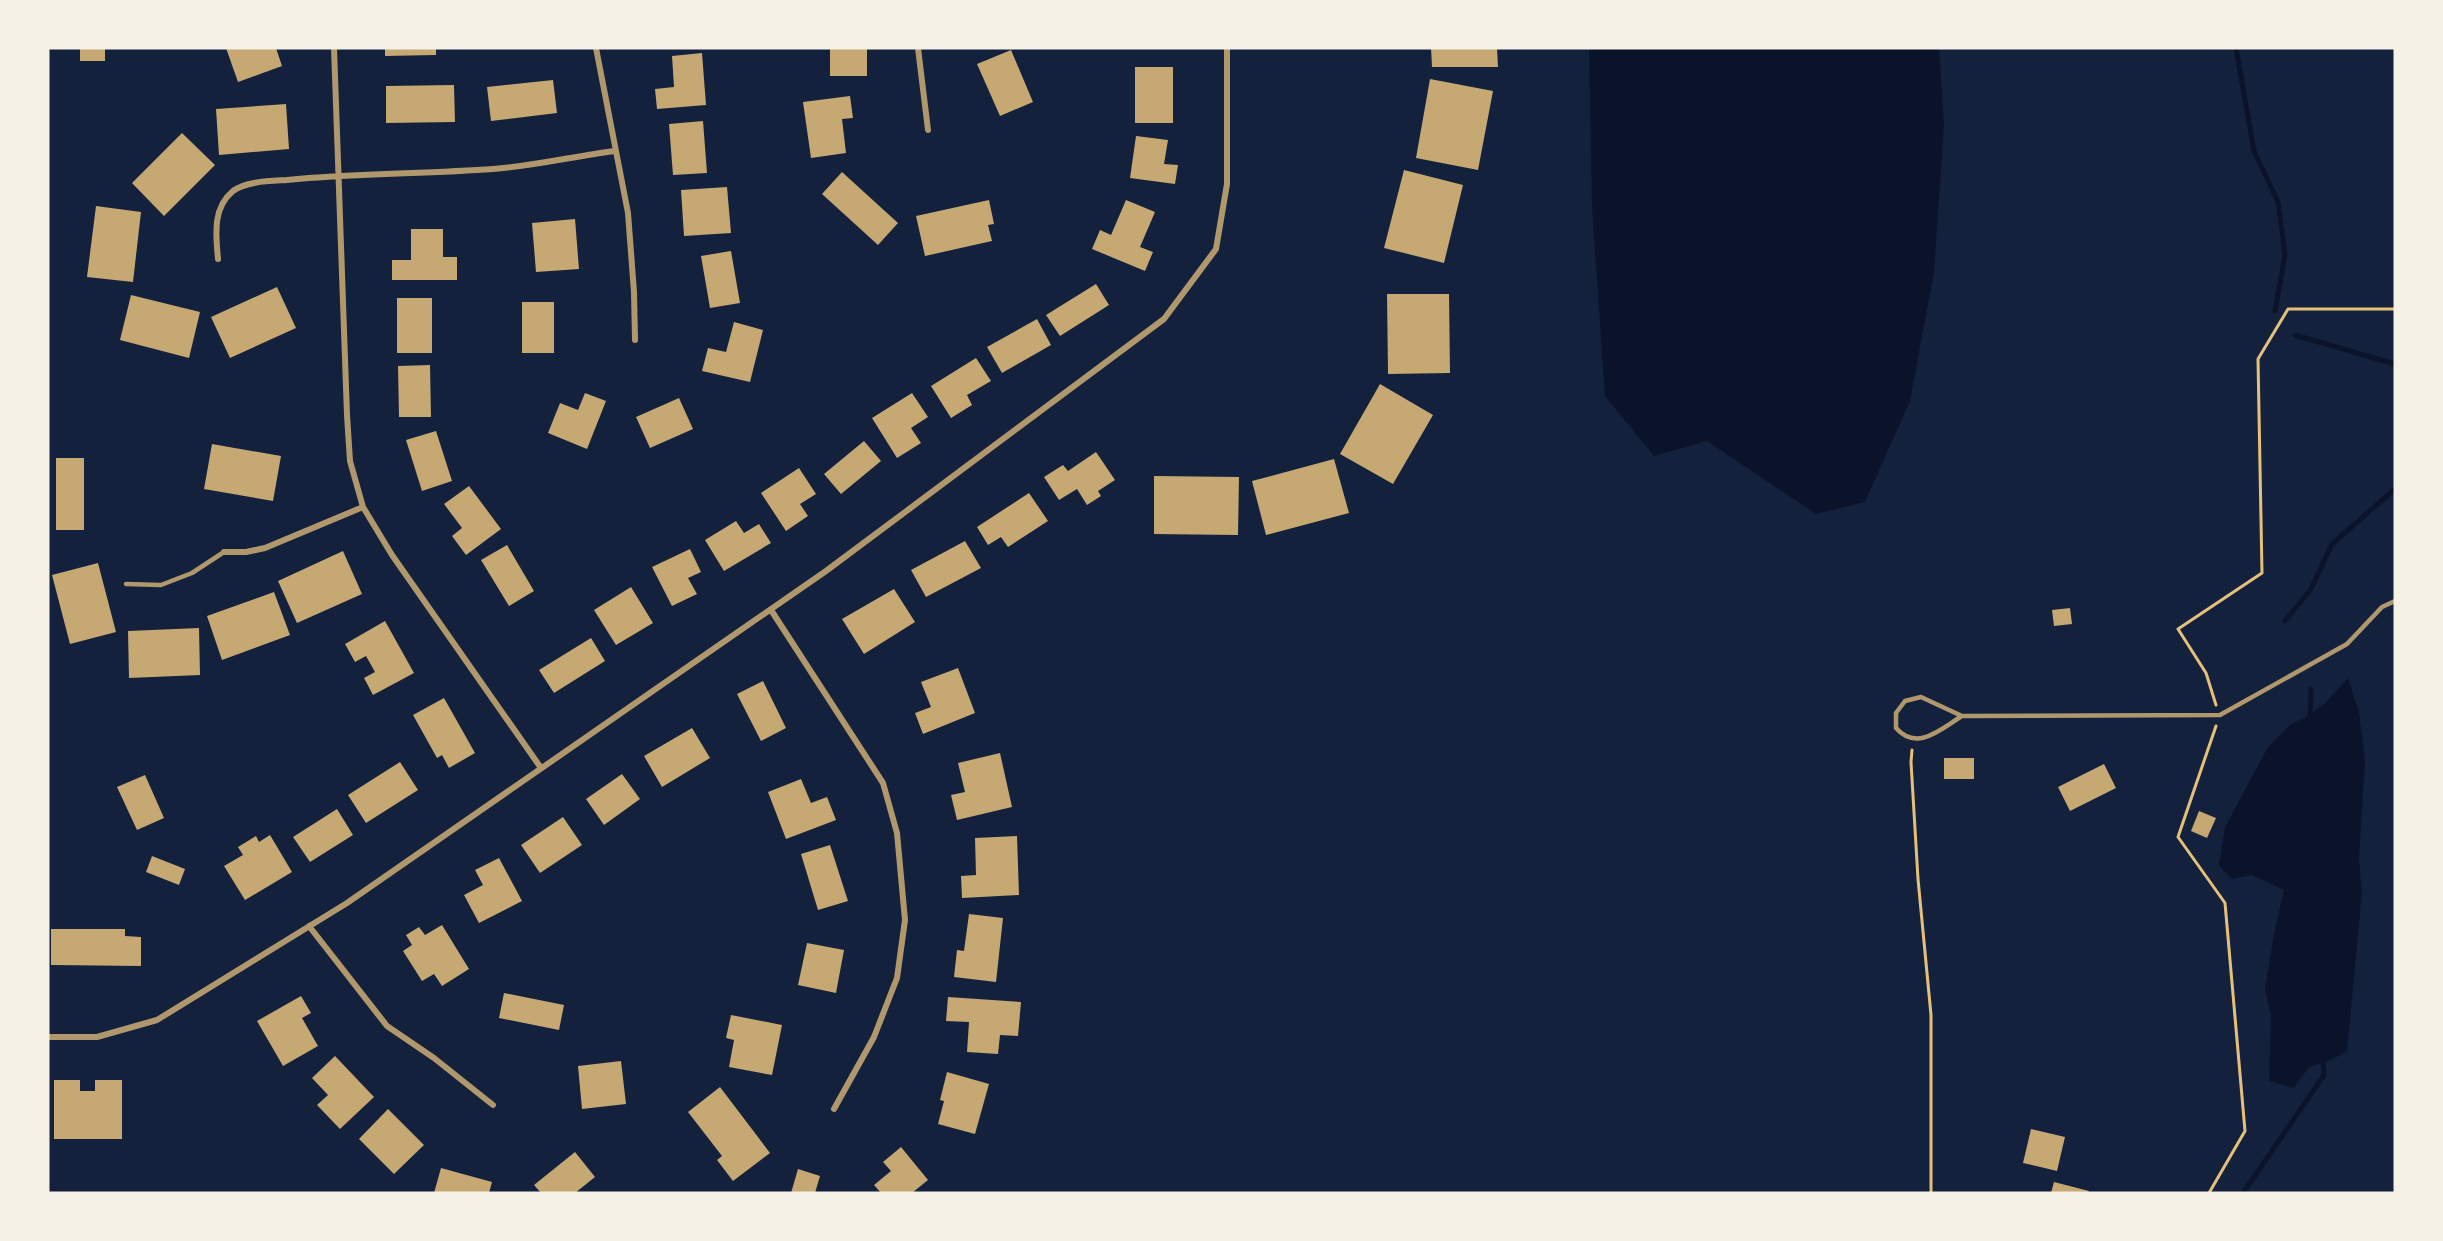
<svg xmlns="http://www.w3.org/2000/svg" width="2443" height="1241" font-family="'Source Sans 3',sans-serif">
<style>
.water{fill:#0b132b}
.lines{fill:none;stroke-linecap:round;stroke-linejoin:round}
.stream{stroke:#0b132b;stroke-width:5}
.building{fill:#c6a872}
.path{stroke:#e5c07b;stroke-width:3}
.service{stroke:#b1986c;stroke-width:4.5}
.minor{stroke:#b1986c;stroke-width:6}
</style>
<rect width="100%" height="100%" fill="#14213d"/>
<path class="water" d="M1589 48H1939L1944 126 1934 272 1910 401 1865 502 1816 514 1707 441 1654 456 1605 396 1592 208Z
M2348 678 2359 712 2365 761 2359 858 2362 893 2347 1051 2331 1060 2309 1067 2294 1088 2269 1081 2271 1018 2265 988 2275 929 2284 890 2252 875 2231 879 2219 865 2225 827 2268 747 2291 724 2308 716 2325 703Z"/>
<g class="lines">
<path class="stream" d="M2236 48 2254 151 2278 202 2285 255 2275 311
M2295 335 2395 364
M2285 621 2311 589 2332 544 2395 489
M2310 719 2311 689
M2243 1193 2324 1075 2323 1058"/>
</g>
<path class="building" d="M80 48H105V61H80Z
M226 48H276L282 66 238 82Z
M385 48H436V55L385 56Z
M830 48H867V76H830Z
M1431 48H1497L1498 67H1432Z
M1011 50 1033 102 1000 116 977 64Z
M702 53 706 105 657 109 655 89 674 87 672 56Z
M1135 67H1173V123H1135Z
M1430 79 1493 91 1478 170 1416 158Z
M553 80 557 113 491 121 487 87Z
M454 85 455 122 386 123V86Z
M850 96 853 118 842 119 846 153 811 158 803 102Z
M286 104 289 149 219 155 216 109Z
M703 121 707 173 673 175 669 124Z
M182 133 215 165 164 216 132 183Z
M1136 136 1168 140 1164 164 1178 165 1175 184 1130 178Z
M1404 170 1463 185 1444 263 1384 248Z
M842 172 898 223 878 245 822 194Z
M727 187 731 233 684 236 681 190Z
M989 200 994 224 988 225 992 241 925 256 916 216Z
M1126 200 1155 212 1140 247 1153 252 1145 271 1092 249 1100 230 1111 235Z
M96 206 141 212 133 282 87 277Z
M575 219 579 269 536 272 532 223Z
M411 229H443V257H457V280H392V260H411Z
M731 251 740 303 710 308 701 256Z
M1096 284 1109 305 1060 336 1046 315Z
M277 287 296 328 230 358 211 317Z
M1387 294H1449L1450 373 1388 374Z
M131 295 200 312 189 358 120 340Z
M397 298H432V353H397Z
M522 302H554V353H522Z
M1037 319 1051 345 1002 373 987 347Z
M734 322 763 330 750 382 702 371 708 348 726 352Z
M976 358 991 381 967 395 972 405 951 418 931 386Z
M430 365 431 417H399L398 366Z
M1380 384 1433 415 1393 484 1340 454Z
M585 393 606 401 587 449 548 433 560 403 578 410Z
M912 393 928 417 911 428 921 443 897 458 872 418Z
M679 398 693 429 650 448 636 417Z
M436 431 452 481 422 491 406 440Z
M864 441 881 461 841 494 824 474Z
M212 444 281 456 273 501 204 489Z
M1096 452 1115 480 1098 491 1101 496 1087 505 1077 489 1059 500 1044 477 1063 465 1068 471Z
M56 458H84V530H56Z
M1334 459 1349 513 1266 535 1252 481Z
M799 468 816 494 800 504 808 516 786 531 761 493Z
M1154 476 1239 477 1238 535 1154 534Z
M469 486 501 529 466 555 452 536 462 528 444 504Z
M1029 493 1048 521 1008 547 1001 537 988 545 977 527Z
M736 521 744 533 759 524 771 543 724 571 705 540Z
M965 541 981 568 926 597 911 570Z
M507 545 534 591 509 606 481 560Z
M690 549 701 572 688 578 697 594 672 606 652 567Z
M343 551 362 594 297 623 278 581Z
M98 563 116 632 70 644 52 575Z
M631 587 653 623 616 645 594 610Z
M894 589 915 622 864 654 842 619Z
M274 592 290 635 222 660 207 616Z
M2070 608 2072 624 2054 626 2052 610Z
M385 621 414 673 373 695 364 678 375 672 366 656 355 662 345 644Z
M199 628 200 675 129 678 128 631Z
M591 638 605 661 554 693 539 670Z
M958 668 975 713 923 734 915 713 931 707 921 682Z
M763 681 786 728 761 741 737 694Z
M444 698 475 753 449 768 442 755 437 758 413 715Z
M692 728 710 758 662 787 644 756Z
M1000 753 1012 807 957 820 951 795 965 792 958 763Z
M1944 758H1974V779H1944Z
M400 762 418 790 366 823 348 795Z
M2104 764 2116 788 2070 811 2058 787Z
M622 774 640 799 604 825 586 799Z
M145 775 164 818 137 830 117 787Z
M801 779 811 803 827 797 836 820 786 839 768 792Z
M337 809 353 835 310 862 293 837Z
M2199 811 2216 818 2207 838 2191 831Z
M563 817 582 845 540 873 521 845Z
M270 835 292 872 245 900 224 866 243 855 238 847 256 836 259 842Z
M1017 836 1019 895 962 898 961 876 976 875 975 838Z
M830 845 848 901 818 910 801 854Z
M152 856 185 869 179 885 146 872Z
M499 858 522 901 479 923 464 895 483 885 475 870Z
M969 914 1003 918 996 982 954 977 957 950 964 951Z
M442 925 469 969 442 986 434 974 422 981 403 951 412 945 406 935 419 927 425 935Z
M51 929H125V936L141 937V966L51 965Z
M807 943 844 950 836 993 798 985Z
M504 993 564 1005 559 1030 499 1018Z
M301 996 311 1013 302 1018 318 1046 283 1066 257 1021Z
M948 997 1021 1002 1018 1036 1000 1035 998 1054 967 1052 969 1022 946 1021Z
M731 1015 782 1025 772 1075 729 1067 734 1040 726 1038Z
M335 1056 374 1097 340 1129 317 1105 328 1095 312 1078Z
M621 1061 626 1104 582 1109 578 1066Z
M947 1072 989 1084 975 1134 938 1124 944 1101 940 1100Z
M54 1080H80V1091H95V1080H122V1139H54Z
M720 1087 770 1153 733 1181 717 1160 722 1156 688 1112Z
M388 1109 424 1145 394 1174 359 1139Z
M2031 1129 2065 1137 2057 1171 2023 1163Z
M901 1147 928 1180 912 1193H881L874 1185 891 1171 883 1162Z
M575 1152 595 1177 575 1193H541L534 1185Z
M441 1168 492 1182 489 1193H434Z
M798 1169 820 1176 815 1193H791Z
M2054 1182 2089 1191 2088 1193H2051Z"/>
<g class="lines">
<path class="path" d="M2216 705 2206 673 2178 629 2262 573 2258 359 2288 309H2395
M1912 750 1911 762 1918 879 1931 1015V1193
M2209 1193 2245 1131 2225 903 2178 837 2216 726"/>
<path class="service" d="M126 584 161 585 192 573 224 552
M1962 716C1941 729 1917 752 1896 728V713L1905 701 1921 697 1962 716 2220 715 2347 644 2382 607 2395 601"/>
<path class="minor" d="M334 48 347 415 350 461 363 507 392 555 541 768
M596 48 628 213 634 292 635 340
M918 48 928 130
M218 259C216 236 212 208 233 191 246 181 271 181 287 180 355 173 424 174 493 169 534 166 575 156 615 151
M224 552H246L265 548 363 507
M771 610 883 783 897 833 905 920 897 978 874 1037 834 1109
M309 926 387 1026 434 1058 493 1105
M48 1037H97L157 1020 347 903 826 571 1164 319 1216 249 1227 184V48"/>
</g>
<rect width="2443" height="1241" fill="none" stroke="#f6f1e7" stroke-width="99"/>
</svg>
